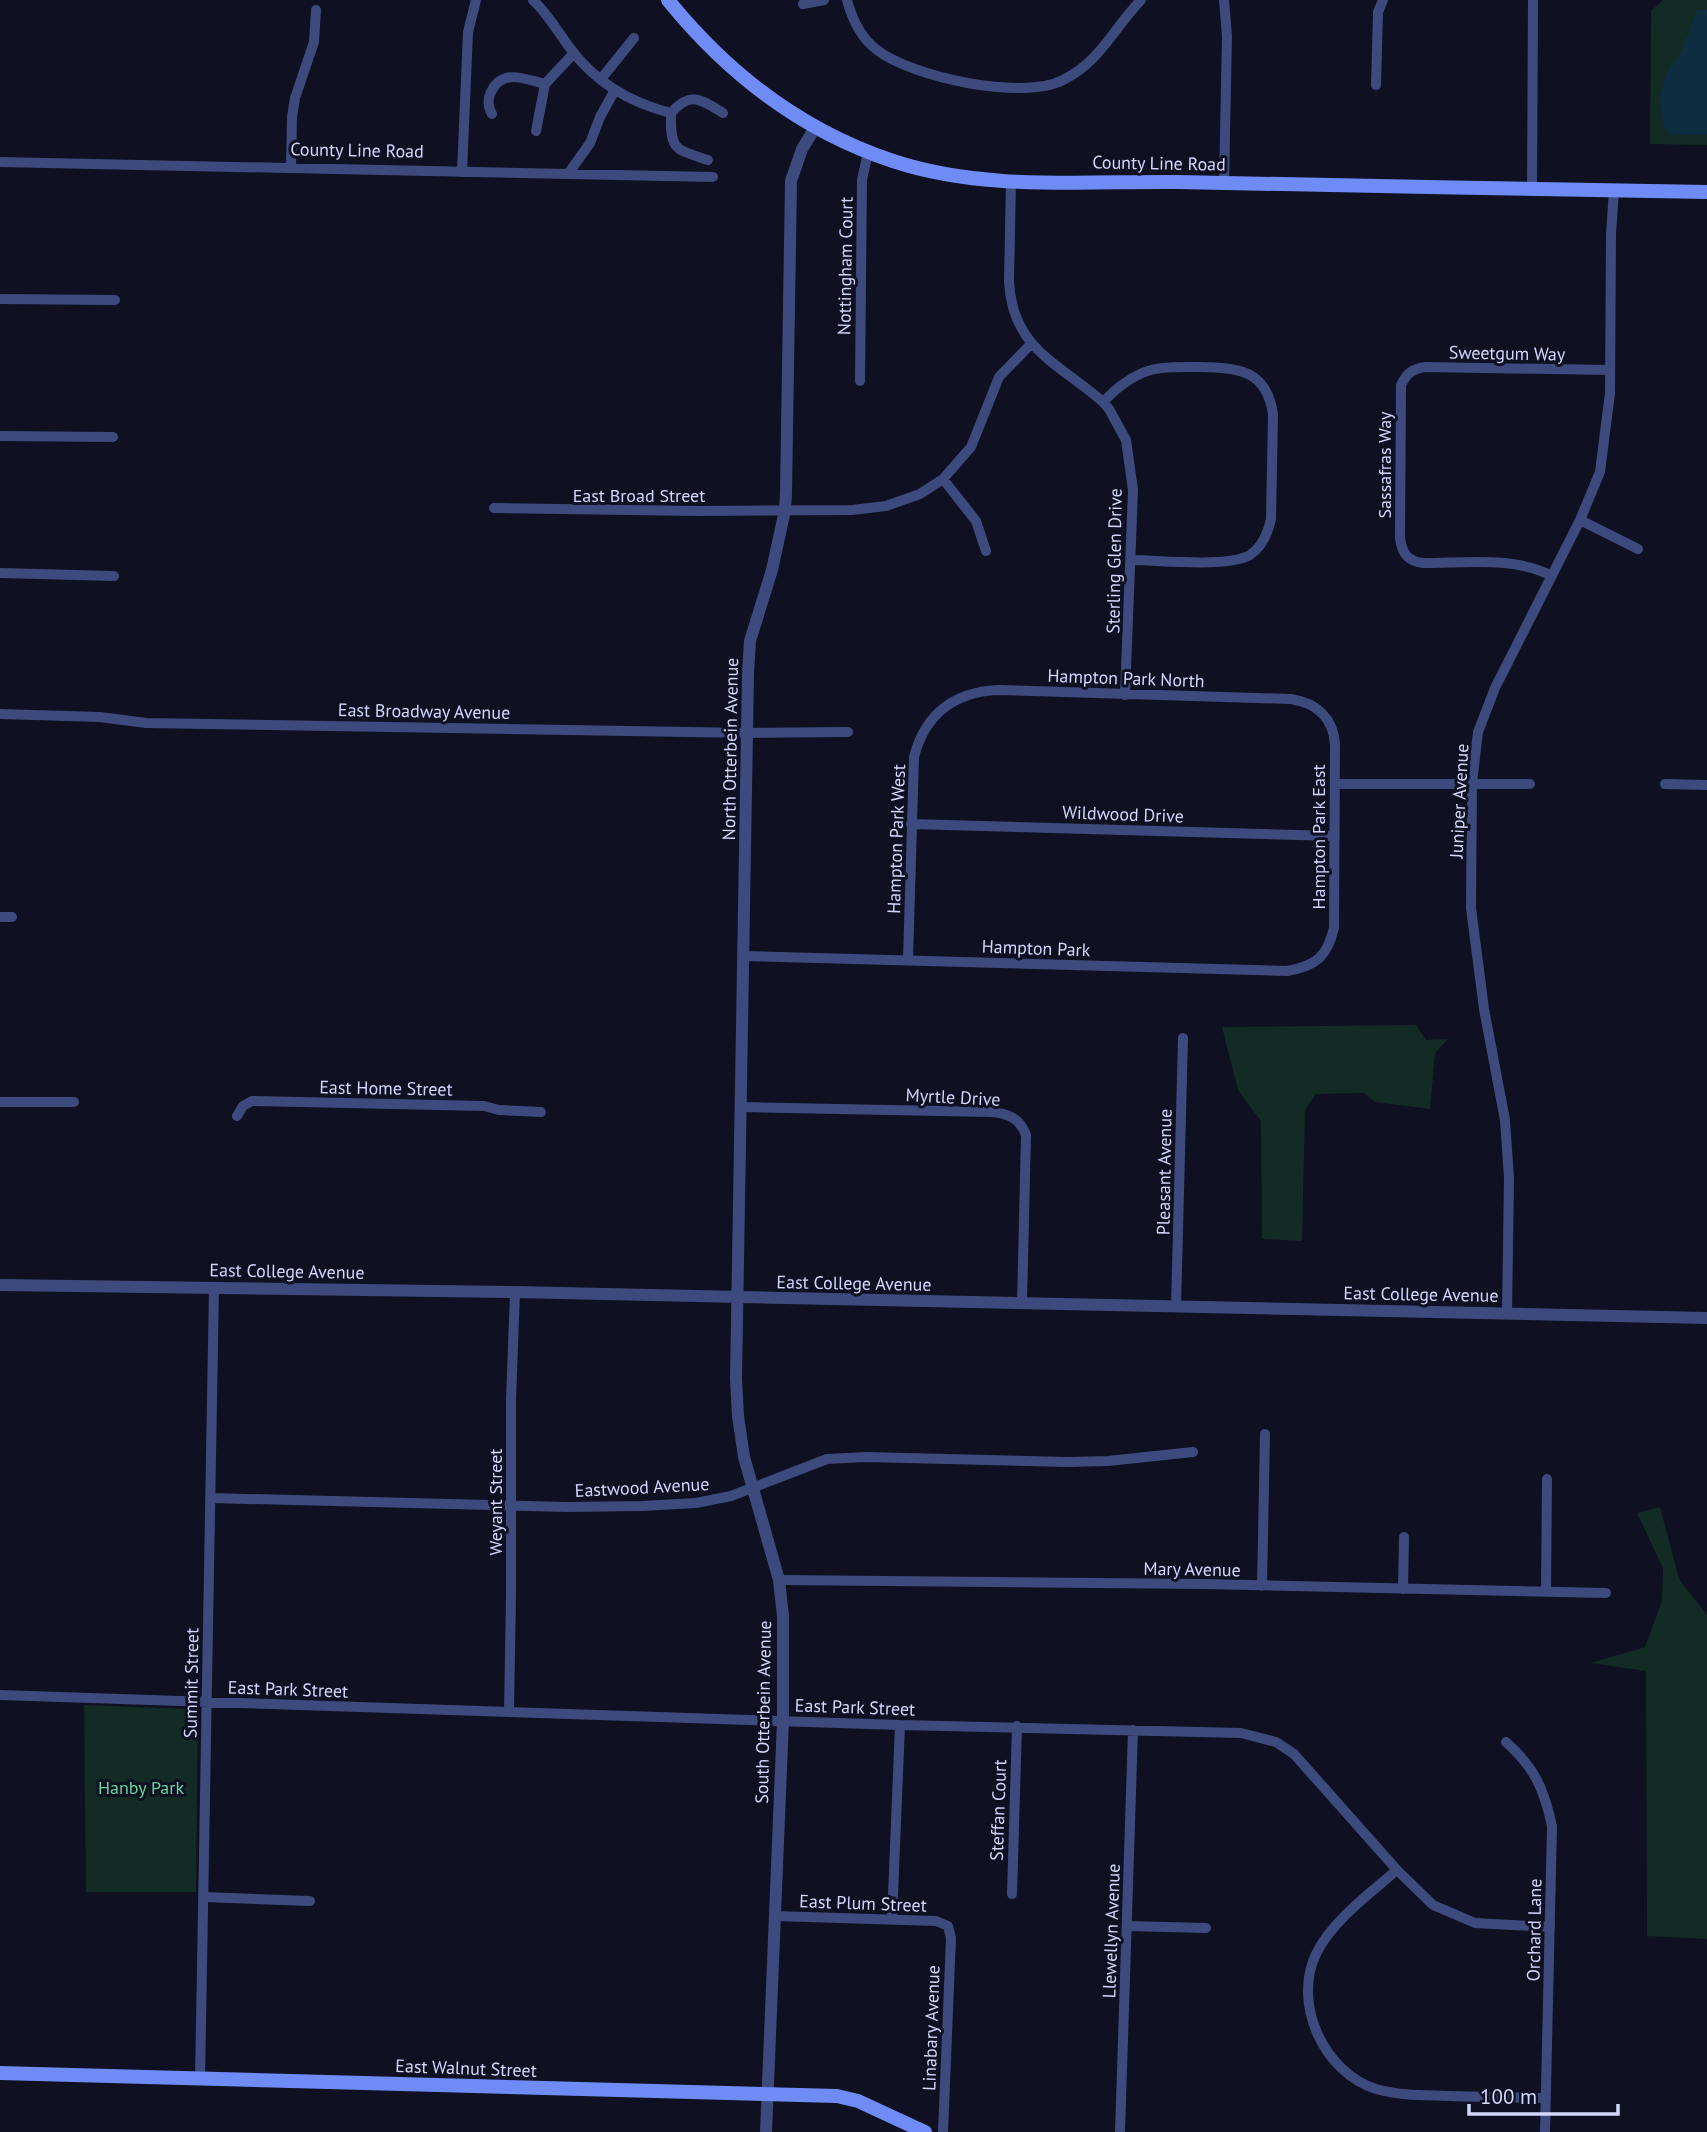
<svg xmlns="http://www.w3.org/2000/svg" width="1707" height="2132" font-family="'PT Sans',sans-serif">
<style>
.green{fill:#122b24}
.water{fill:#0e2d40}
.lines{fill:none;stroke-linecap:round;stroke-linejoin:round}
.minor{stroke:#3d4a7d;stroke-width:10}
.tertiary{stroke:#3d4a7d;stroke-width:12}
.secondary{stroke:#6f8cf6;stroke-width:14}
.labels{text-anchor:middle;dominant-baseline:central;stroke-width:6;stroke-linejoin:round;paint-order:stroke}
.street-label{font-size:18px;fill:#d2d7fc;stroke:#0f1021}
.park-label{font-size:18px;fill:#62d79e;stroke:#0f1021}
</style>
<rect width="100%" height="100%" fill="#0f1021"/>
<path class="green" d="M1663 0H1707V145L1650 144 1651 11Z
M1416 1025 1426 1040 1448 1039 1435 1053 1430 1109 1375 1102 1364 1093 1316 1094 1305 1110 1302 1241 1262 1239 1261 1121 1238 1090 1222 1027Z
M1660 1507 1679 1579 1707 1615V1939L1647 1936 1646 1671 1591 1663 1645 1647 1662 1601 1663 1568 1637 1513Z
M84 1705 193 1709 198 1714 196 1892H86Z"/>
<path class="water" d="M1707 9V135H1670L1663 124 1659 97 1669 67 1680 55 1697 10Z"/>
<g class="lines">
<path class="minor" d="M533 0C548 14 558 32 570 48 595 82 631 103 671 113 690 91 701 99 723 113
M847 0C852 19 861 38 877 50 912 77 1022 101 1063 80 1101 61 1113 29 1141 0
M1224 0 1227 36 1224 183
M803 4 824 0
M601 79 634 38
M1376 85 1378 12 1383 0
M671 113C670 151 675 149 708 160
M492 114C488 107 487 100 491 92 502 68 525 79 545 84
M536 131 545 84 574 53
M0 162 713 177
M291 168 292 117 295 98 314 42 316 10
M462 172 468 32 476 0
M568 174 590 143 600 117 615 90
M1011 181 1009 281C1012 349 1059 363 1103 402L1109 409 1126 440 1133 490 1125 695
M1532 189 1533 0
M0 299 115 300
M860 381 862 180 868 152
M1103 402C1115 390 1126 380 1142 373 1159 366 1178 367 1196 367 1235 368 1266 367 1273 414L1271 519C1268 533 1263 546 1250 555 1228 568 1158 560 1131 560
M0 436 113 437
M943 479 976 521 986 551
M494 508 698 511 852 510 886 506 920 494 943 479 971 447 999 377 1031 344
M1580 520 1638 549
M0 573 114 576
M1552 576C1514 556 1465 563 1423 563 1407 561 1402 553 1400 538L1401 385C1407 373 1412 369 1425 367L1609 370
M0 714 100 717 146 723 748 733 848 732
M1335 784H1530
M1665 784 1707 785
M911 824 1334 836
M0 917H12
M744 956 1287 971C1316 966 1327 957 1334 928L1335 744C1333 718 1317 703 1291 699L998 690C954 692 925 714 914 757L908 960
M0 1102H74
M741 1107 990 1112C1007 1113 1020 1118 1026 1135L1022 1303
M237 1116 243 1106 252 1101 484 1106 499 1110 541 1112
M1176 1307 1183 1038
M1507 1313 1509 1178 1505 1120 1484 1009 1471 908 1472 783 1478 732 1495 688 1580 520 1600 472 1610 393 1611 234 1614 190
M211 1498 567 1507 642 1506 696 1503 731 1496 827 1459 866 1457 1068 1462 1108 1461 1193 1452
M779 1580 1204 1584 1606 1593
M1262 1586 1265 1434
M1403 1589 1404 1537
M1546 1592 1547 1479
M0 1695 900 1725 1241 1733 1276 1742 1294 1754 1397 1870 1433 1905 1475 1923 1550 1927
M509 1712 511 1595V1400L515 1292
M1506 1742C1535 1768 1544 1789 1552 1826L1545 2132
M1397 1870C1370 1893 1331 1922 1316 1954 1292 2005 1325 2073 1376 2089 1401 2096 1425 2095 1450 2096 1482 2097 1514 2097 1546 2098
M1012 1894 1017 1726
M203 1897 310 1901
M775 1916 936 1921 948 1926 951 1938 943 2132
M892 1919 900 1725
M1127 1926 1206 1928
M200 2080 214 1287
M1120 2132 1133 1730"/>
<path class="tertiary" d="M0 1285 515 1292 1707 1318
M766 2132 783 1721V1616L779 1580 744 1457 738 1416 736 1379 748 673 750 641 772 570 785 510 786 493 791 181 802 149 815 128"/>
<path class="secondary" d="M668 0C728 74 802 131 893 161 983 191 1084 181 1178 182 1354 186 1531 189 1707 192
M0 2073 837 2096 858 2101 925 2132"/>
</g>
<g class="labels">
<g class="street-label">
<text transform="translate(357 150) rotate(1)">County Line Road</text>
<text transform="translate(1159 163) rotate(1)">County Line Road</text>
<text transform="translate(845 266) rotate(-89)">Nottingham Court</text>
<text transform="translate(1507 353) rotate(1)">Sweetgum Way</text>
<text transform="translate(1384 465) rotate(-90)">Sassafras Way</text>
<text x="639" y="495">East Broad Street</text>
<text transform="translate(1114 561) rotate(-89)">Sterling Glen Drive</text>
<text transform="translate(1126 678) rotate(2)">Hampton Park North</text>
<text transform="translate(424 711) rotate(1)">East Broadway Avenue</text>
<text transform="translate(730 749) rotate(-89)">North Otterbein Avenue</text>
<text transform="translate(1459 801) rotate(-87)">Juniper Avenue</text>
<text transform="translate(1123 814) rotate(2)">Wildwood Drive</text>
<text transform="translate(1318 837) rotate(-90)">Hampton Park East</text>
<text transform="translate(896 839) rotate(-88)">Hampton Park West</text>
<text transform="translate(1036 948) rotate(2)">Hampton Park</text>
<text transform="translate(386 1088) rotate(1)">East Home Street</text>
<text transform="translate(953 1097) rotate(3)">Myrtle Drive</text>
<text transform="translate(1164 1172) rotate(-89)">Pleasant Avenue</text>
<text transform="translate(287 1271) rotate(1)">East College Avenue</text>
<text transform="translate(854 1283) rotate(1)">East College Avenue</text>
<text transform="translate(1421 1294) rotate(1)">East College Avenue</text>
<text transform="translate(642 1487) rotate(-3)">Eastwood Avenue</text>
<text transform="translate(495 1502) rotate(-90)">Weyant Street</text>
<text transform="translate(1192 1569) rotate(1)">Mary Avenue</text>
<text transform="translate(191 1683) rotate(-89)">Summit Street</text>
<text transform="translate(288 1689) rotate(2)">East Park Street</text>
<text transform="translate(855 1707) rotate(2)">East Park Street</text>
<text transform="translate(763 1712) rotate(-89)">South Otterbein Avenue</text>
<text transform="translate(998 1810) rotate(-88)">Steffan Court</text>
<text transform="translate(863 1903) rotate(2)">East Plum Street</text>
<text transform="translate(1534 1930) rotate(-89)">Orchard Lane</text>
<text transform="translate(1111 1931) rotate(-88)">Llewellyn Avenue</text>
<text transform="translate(931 2028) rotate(-88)">Linabary Avenue</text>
<text transform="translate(466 2068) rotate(2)">East Walnut Street</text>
</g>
<g class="park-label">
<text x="141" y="1787">Hanby Park</text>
</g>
</g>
<path d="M1469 2104v10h149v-10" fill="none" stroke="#d2d7fc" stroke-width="3.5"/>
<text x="1480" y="2104" font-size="21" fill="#d2d7fc" stroke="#0f1021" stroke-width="5" paint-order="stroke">100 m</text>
</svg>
